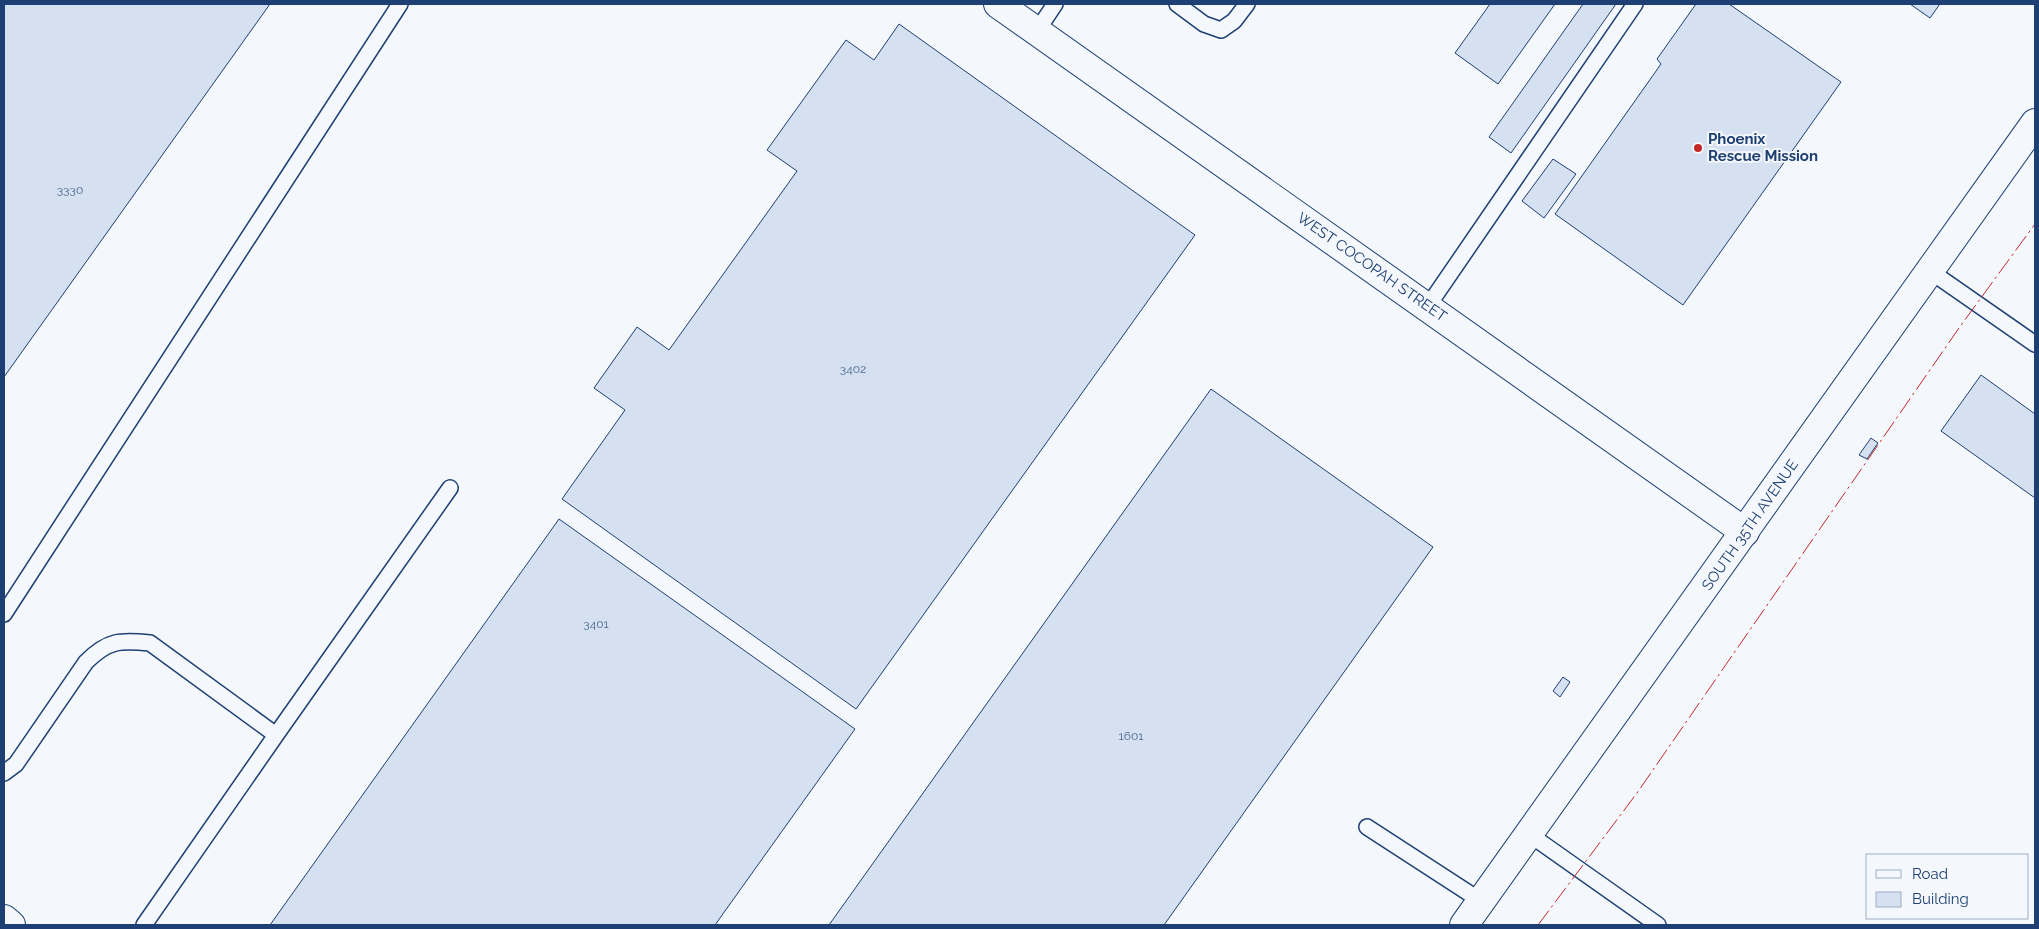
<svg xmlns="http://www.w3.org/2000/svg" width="2039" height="929" font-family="Raleway,sans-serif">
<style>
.building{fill:#d5e0f0;stroke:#1d3f73}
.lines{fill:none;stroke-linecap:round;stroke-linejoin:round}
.lane-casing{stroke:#1d3f73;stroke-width:18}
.street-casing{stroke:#1d3f73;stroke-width:30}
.secondary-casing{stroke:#1d3f73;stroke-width:30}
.lane{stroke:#f4f7fb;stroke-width:15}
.street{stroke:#f4f7fb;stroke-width:28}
.secondary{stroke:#f4f7fb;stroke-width:28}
.power{stroke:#c62828;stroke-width:1;stroke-dasharray:18 4 2.5 4;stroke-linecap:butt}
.poi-dot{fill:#c62828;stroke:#f4f7fb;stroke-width:2}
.labels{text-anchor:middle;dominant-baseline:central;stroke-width:4;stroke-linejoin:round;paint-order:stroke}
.number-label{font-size:12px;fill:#4b6792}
.poi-label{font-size:15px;font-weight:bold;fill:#1d3f73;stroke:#f4f7fb;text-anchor:start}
.street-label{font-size:15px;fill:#1d3f73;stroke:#f4f7fb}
</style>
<rect width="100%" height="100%" fill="#f4f7fb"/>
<path class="building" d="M4 4H270L4 377Z
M1490 4H1555L1498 84 1455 53Z
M1583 4H1616L1511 153 1489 137Z
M1696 4H1729L1841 82 1683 305 1555 214 1661 64 1657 59Z
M1910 4H1940L1930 18Z
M899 24 1195 235 856 709 562 499 625 410 594 388 637 327 669 350 797 171 767 150 846 40 874 60Z
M1553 159 1576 174 1544 218 1522 201Z
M1981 375 2035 414V498L1941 431Z
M1211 389 1433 547 1164 925H829Z
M1871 438 1878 443 1867 459 1859 455Z
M559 519 855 729 715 925H270Z
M1563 677 1570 682 1560 697 1553 691Z"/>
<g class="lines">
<defs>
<path id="lane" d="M1177 4 1204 24 1221 30 1234 21 1247 4
M1037 31 1055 4
M1930 271 2035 344
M1428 306 1635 4
M4 614 400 4
M276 735 450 488
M4 773 16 764 86 662C108 640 120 640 150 643L276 735 144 925
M1367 827 1481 901
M1529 834 1658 925"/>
<path id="street" d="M998 4 1745 532
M4 919 11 925"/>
<path id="secondary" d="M1464 925 2035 123"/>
</defs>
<use href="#lane" class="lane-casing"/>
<use href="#street" class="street-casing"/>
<use href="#secondary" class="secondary-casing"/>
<use href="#lane" class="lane"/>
<use href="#street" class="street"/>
<use href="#secondary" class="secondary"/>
<path class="power" d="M1538 925 1637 793 1959 328 2035 224"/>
</g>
<circle class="poi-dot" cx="1698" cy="148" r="5"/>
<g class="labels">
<g class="number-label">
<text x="70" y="190">3330</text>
<text x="853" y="369">3402</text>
<text x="596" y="624">3401</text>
<text x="1131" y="736">1601</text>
</g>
<g class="poi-label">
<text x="1708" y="139">Phoenix<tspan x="1708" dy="17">Rescue Mission</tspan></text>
</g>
<g class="street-label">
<text transform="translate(1372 267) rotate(35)">WEST COCOPAH STREET</text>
<text transform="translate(1750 525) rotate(-55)">SOUTH 35TH AVENUE</text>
</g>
</g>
<rect width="2039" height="929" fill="none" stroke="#1d3f73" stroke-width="10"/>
<rect x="1866" y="854" width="162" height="65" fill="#f4f7fb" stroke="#9eadc5"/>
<rect x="1876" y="870" width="25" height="8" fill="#f4f7fb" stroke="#9eadc5"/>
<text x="1912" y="879" font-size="15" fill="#1d3f73">Road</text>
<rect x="1876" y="892" width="25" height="15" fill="#d5e0f0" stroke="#9eadc5"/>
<text x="1912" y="904" font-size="15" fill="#1d3f73">Building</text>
</svg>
